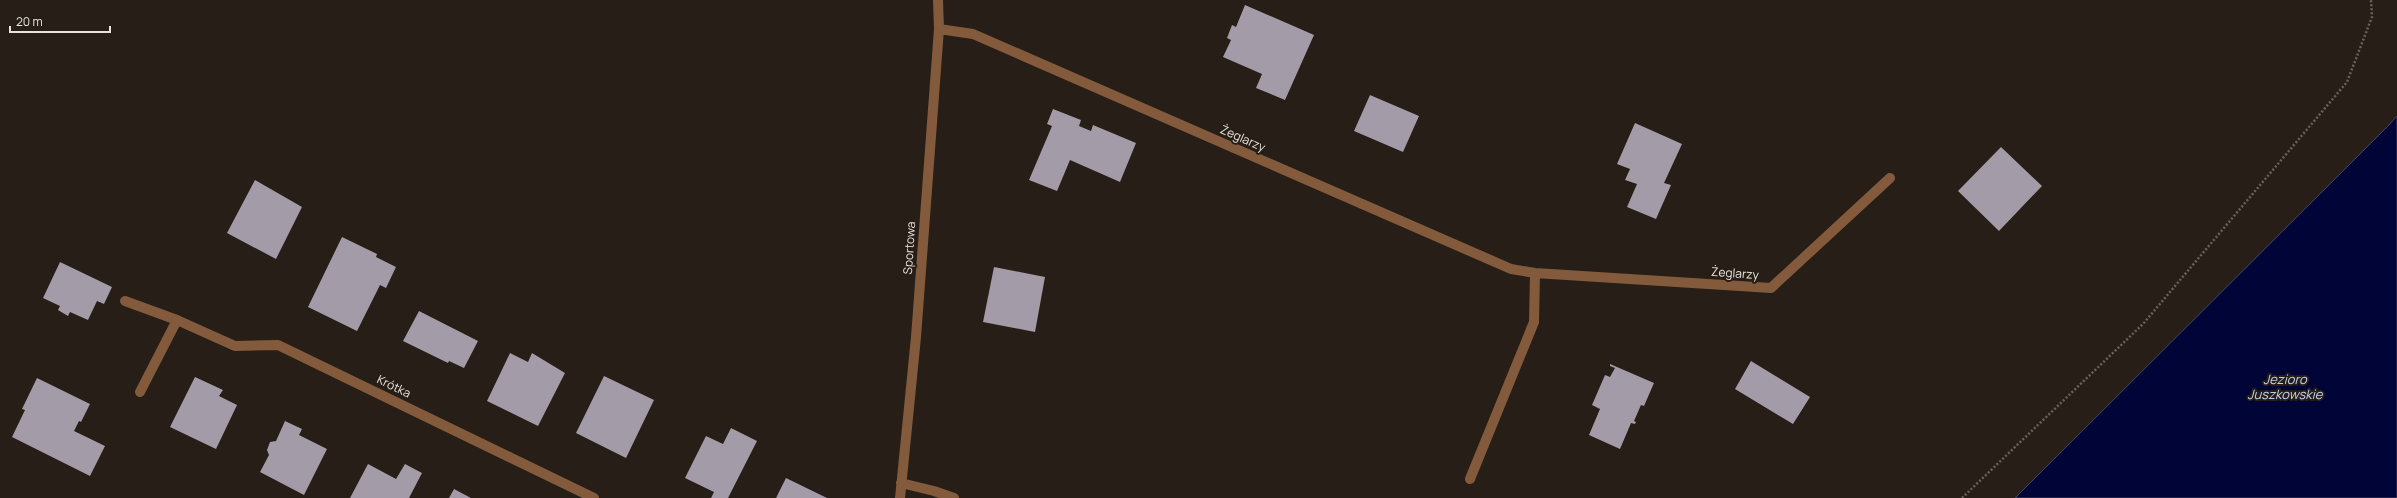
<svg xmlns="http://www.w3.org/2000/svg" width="2397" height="498" font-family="Manrope,sans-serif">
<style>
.water{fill:#000436;stroke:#464768}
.building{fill:#a39ba7}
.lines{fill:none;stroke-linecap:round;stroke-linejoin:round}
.path{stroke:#69615b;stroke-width:2.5;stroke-dasharray:2 2;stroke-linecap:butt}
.service{stroke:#835a3b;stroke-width:10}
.minor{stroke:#835a3b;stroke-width:10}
.labels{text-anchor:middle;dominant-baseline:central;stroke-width:4;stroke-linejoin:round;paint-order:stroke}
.street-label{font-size:12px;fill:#e9e3de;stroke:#271e17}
.water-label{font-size:13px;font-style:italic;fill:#becff1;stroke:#271e17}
</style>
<rect width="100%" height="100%" fill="#271e17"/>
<path class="water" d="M2397 116V498H2015L2387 127Z"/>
<path class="building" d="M1245 5 1314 35 1285 100 1256 88 1262 74 1223 57 1231 40 1227 38 1232 25 1236 27Z
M1370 95 1419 116 1403 152 1354 131Z
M1053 109 1081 120 1079 126 1091 131 1093 125 1136 143 1120 182 1070 160 1057 191 1029 180 1052 126 1047 124Z
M1635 123 1682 144 1664 183 1671 185 1656 219 1627 207 1637 184 1625 180 1630 169 1617 164Z
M2001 147 2042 186 1999 231 1958 191Z
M255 180 302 207 276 259 227 233Z
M342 237 377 254 376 257 396 267 386 288 380 285 357 331 308 307Z
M60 262 112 287 104 304 97 301 88 320 70 312 68 316 58 310 60 306 43 298Z
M994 267 1045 277 1035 332 983 322Z
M419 311 478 341 464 368 449 361 448 363 403 341Z
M510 353 528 362 532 353 565 373 538 426 487 401Z
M1751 361 1810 397 1793 424 1735 389Z
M1610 364 1654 383 1644 406 1641 405 1634 421 1636 422 1635 424 1631 423 1620 449 1589 435 1600 409 1592 405 1605 375 1610 377 1615 368 1610 366Z
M604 376 654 400 626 458 576 433Z
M195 377 223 390 219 396 237 405 216 449 170 427Z
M37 378 90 404 81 422 79 421 74 431 105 446 90 476 12 437 25 410 22 409Z
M285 421 302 429 299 435 327 449 304 495 260 472 269 455 267 450 270 442 276 441Z
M731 428 757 441 728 498H711L714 492 685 478 706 436 723 444Z
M368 464 396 479 405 464 422 473 409 498H350Z
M786 478 827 498H776Z
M454 489 471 498H449Z"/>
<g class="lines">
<path class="path" d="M1962 498 2143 324 2347 82 2372 17 2371 0"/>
<path class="service" d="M125 301 177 320 140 392"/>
<path class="minor" d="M939 29 973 34 1511 269 1535 273 1771 288 1890 178
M177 320 235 346 278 345 594 498
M1470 479 1534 322 1535 273
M901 483 934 491 954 498
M900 498 916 337 939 29 938 0"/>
</g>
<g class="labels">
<g class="street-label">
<text transform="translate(1243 138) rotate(24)">Żeglarzy</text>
<text transform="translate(909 248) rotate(-86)">Sportowa</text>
<text transform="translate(1735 273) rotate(4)">Żeglarzy</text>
<text transform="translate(394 386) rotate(26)">Krótka</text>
</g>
<g class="water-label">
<text x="2285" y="379">Jezioro<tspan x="2285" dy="15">Juszkowskie</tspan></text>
</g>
</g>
<path d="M10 26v6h100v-6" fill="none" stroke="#e9e3de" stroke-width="2"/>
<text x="16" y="26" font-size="12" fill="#e9e3de" stroke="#271e17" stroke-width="3" paint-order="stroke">20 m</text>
</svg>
